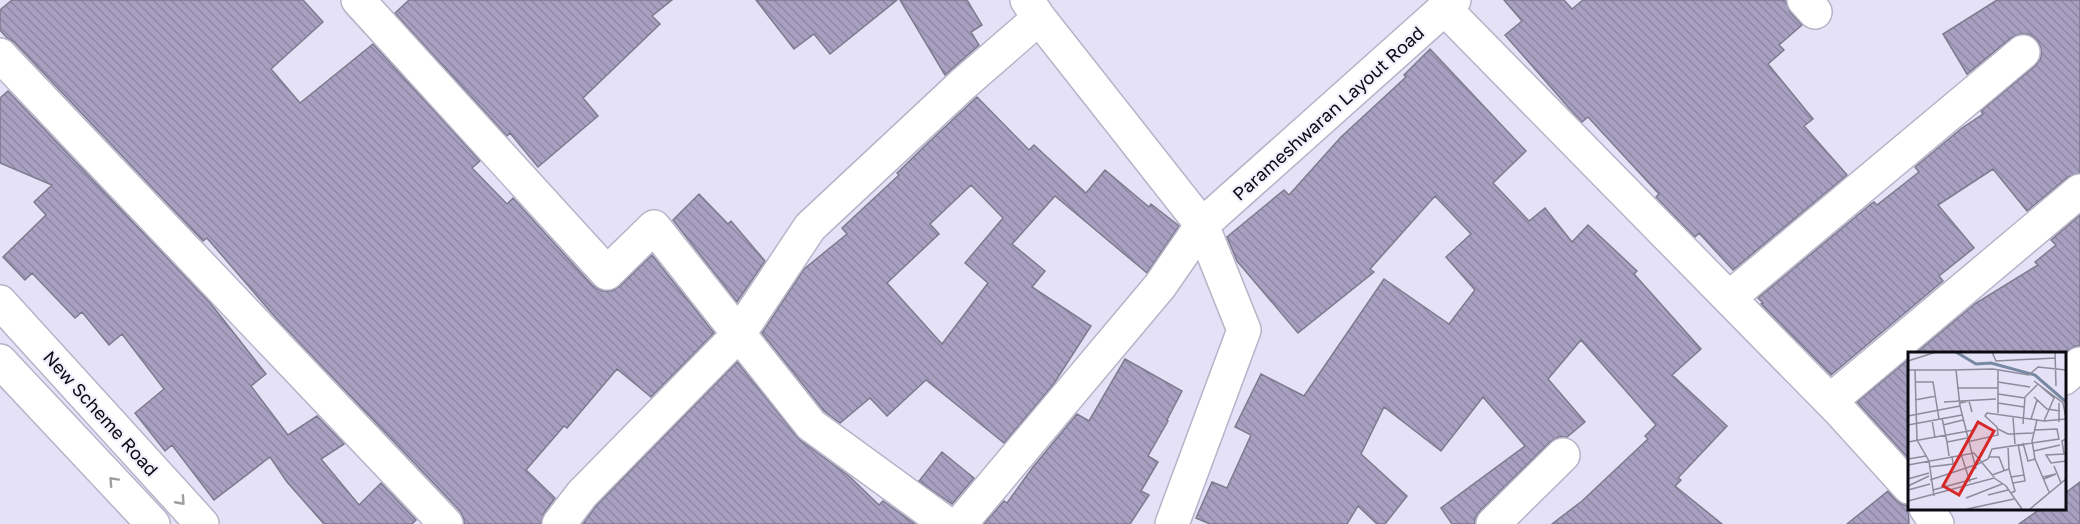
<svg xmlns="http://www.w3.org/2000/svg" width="2080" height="524" font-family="'Golos Text',sans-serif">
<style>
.building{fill:url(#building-back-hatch);stroke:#7e7a8e;stroke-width:1.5;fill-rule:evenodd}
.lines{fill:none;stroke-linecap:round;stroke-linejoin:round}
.minor-casing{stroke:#b7b3c8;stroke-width:36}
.major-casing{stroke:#b7b3c8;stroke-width:36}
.minor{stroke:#fff;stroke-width:33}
.major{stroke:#fff;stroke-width:33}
.oneway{stroke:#9e9da0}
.labels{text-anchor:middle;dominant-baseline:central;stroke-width:4.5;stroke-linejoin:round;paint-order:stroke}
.street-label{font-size:18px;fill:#0c0b12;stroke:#f2f0fd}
.inset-river{fill:none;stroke:#7788a3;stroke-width:3}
.inset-road{fill:none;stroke:#8e8b9b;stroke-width:1.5}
.view{fill:#d62828;fill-opacity:0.15;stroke:#d62828;stroke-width:3}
.inset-edge{fill:none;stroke:#0c0b12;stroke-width:3}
</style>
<defs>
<pattern id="building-back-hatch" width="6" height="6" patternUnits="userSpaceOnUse" patternTransform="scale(1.5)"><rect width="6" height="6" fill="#a7a0c0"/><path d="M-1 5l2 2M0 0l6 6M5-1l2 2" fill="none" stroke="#8f88a4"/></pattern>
</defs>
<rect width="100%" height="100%" fill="#e5e1f7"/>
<path class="building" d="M12 0H303L323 22 271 69 300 103 373 44 480 161 472 168 507 204 513 198 593 286 602 291H612L620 286 652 255 714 333 651 397 617 369 567 428 564 426 526 470 555 498 544 513 541 524H464V519L460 511 276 318 207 238 203 241 14 42 7 38 0 30V10Z
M409 0H672L652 16 660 24 583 98 598 116 538 167 510 133 507 136 395 13Z
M756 0H897L830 54 814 34 794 49Z
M900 0H967L982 25 971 32 979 45 945 75Z
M1504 0H1564L1572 9 1583 0H1786L1790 12 1802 25 1779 45 1784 50 1768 64 1813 119 1804 126 1847 175 1733 270 1699 233 1695 237 1656 197 1659 194 1588 117 1582 122 1569 108 1505 35 1522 21Z
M1997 0H2080V173L2068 177 2027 211 1993 169 1938 205 1974 248 1939 276 1943 281 1831 375 1761 304 1763 303 1758 298 1871 204 1874 202 1877 205 1919 172 1915 167 1962 128 1983 114 1981 111 2035 66 2041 58V48L2037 40 2029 34H2020L2011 38 1967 74 1943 34Z
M1430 49 1526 151 1493 183 1529 221 1545 208 1572 242 1588 225 1637 271 1634 274 1701 349 1672 375 1727 426 1678 478 1681 480 1675 486 1722 524H1552L1582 501 1648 439 1645 436 1656 425 1581 340 1548 379 1585 422 1567 437H1558L1550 442 1480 511 1475 518V524H1452L1441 508 1525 446 1483 397 1441 451 1384 407 1361 454 1407 496 1385 524H1377L1358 506 1347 524H1210L1196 518 1212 482 1227 488 1251 435 1235 427 1261 374 1304 396 1384 279 1449 324 1475 290 1446 257 1471 234 1435 196 1370 269 1374 272 1298 333 1237 261 1227 237 1284 190 1289 195 1341 137 1406 77 1404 75Z
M8 91 211 304 266 374 251 386 288 435 317 416 344 444 321 459 359 505 381 483 416 520 412 524H324L287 482 270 457 214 500 172 445 165 451 135 413 164 389 122 334 109 345 82 312 75 318 32 273 25 280 3 257 46 215 34 202 52 185 0 163V98Z
M977 97 1029 150 1034 145 1086 193 1105 170 1149 207 1151 204 1179 226 1147 273 1055 196 1012 244 1045 271 1032 287 1091 326 1053 385 1004 443 926 380 887 416 870 398 840 423 824 411 762 333 804 269 847 234 842 228 899 175 897 173 929 142ZM971 185 1003 218 965 263 988 283 942 344 887 283 939 234 930 224Z
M699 194 728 224 731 221 765 261 737 302 673 220Z
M2080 215V346H2076L2064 353H1916L1976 303 2038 265 2035 262 2056 245 2051 240Z
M1125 359 1182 391 1167 420 1168 421 1148 456 1158 462 1141 491 1149 495 1130 524H984L1004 501 1007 503 1033 467 1077 414 1089 421Z
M1909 359V459L1857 402Z
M737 362 800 440 849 476 879 505 883 501 915 524H583L596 506Z
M942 452 974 478 952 504 919 481Z
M2080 482V524H2019L2043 507H2064V494Z
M1888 491 1896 500 1903 505H1908L1909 524H1847Z"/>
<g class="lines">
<defs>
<path id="minor" d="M358 0 607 273 654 227 811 425 947 524
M1027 0 1039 18 1202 225 1244 330 1172 524
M1804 0 1815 12
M1444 8 1839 410 1909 487
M0 55 446 524
M1729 298 2023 52
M2064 378 2080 364
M1830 401 2080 191
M1926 508 1937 524
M559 524 582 494 738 335 810 227 962 85 1039 18
M960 524 1160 286 1202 225 1454 0
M1493 524 1563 455"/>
<path id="major" d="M0 302 202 524
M0 361 153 524"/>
</defs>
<use href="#minor" class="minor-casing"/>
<use href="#major" class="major-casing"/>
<use href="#minor" class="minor"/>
<use href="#major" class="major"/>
</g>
<defs><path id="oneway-chevron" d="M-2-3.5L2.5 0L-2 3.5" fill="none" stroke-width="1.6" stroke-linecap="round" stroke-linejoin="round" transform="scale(1.5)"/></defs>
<g class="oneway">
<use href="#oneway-chevron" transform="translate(113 481) rotate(-133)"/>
<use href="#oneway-chevron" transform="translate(181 501) rotate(48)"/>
</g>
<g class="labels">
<g class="street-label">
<text transform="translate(1328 113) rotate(-42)">Parameshwaran Layout Road</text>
<text transform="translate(101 413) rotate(48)">New Scheme Road</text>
</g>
</g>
<g transform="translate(1908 352)">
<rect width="158" height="158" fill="#e5e1f7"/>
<path class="inset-river" d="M48 0 68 12 83 11 127 23 158 50"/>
<path class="inset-road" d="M84 0 88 9 147 6M147 0 148 34M0 9 28 0M0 18H45M7 18 9 88 21 109 26 144M43 18 85 17 121 23 130 15 158 18M48 18 52 54 68 117M126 29 155 51 158 66M7 30H25L31 67M90 30 122 35M49 36H90M90 42 117 46M126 45 139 57 152 59M7 48 28 44M36 50 88 47M52 51 61 49 64 60M90 51 116 55M90 61V18M0 64 52 54M105 65 107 92M34 66 39 90M123 67 129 48M24 68 27 86M136 69 158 67M151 70V51M115 72 117 45 130 32 146 46 136 69 129 68M0 73 54 63M35 73 55 68M90 77 100 82 126 81M158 87 154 89 156 102 138 103 143 111 158 109M0 90 66 78M59 90 90 83 89 75 77 64 79 61 129 68 124 89 127 107 141 140M115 91 120 109 127 107M110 92 116 123M126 99 152 93M53 102 62 130M41 104 39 90 59 86M80 105H91L96 118M0 107 18 104M0 113 66 101 86 125M146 114 153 131M21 115 45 112 44 104M101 117 107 139 103 141M84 123 101 117 100 94M103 125 116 123 117 129 105 131M135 125 148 122 136 127M0 127 21 121M22 128 70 112 80 107 84 97 151 87 149 77 126 78M0 134 21 124M0 138 22 132M25 138 69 126M80 143 100 138M58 146 94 132M0 149 86 126 98 134 114 157M59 157 106 147M122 157 158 127"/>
<path class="view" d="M70 70 86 79 51 143 35 134Z"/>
<rect width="158" height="158" class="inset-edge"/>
</g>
</svg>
